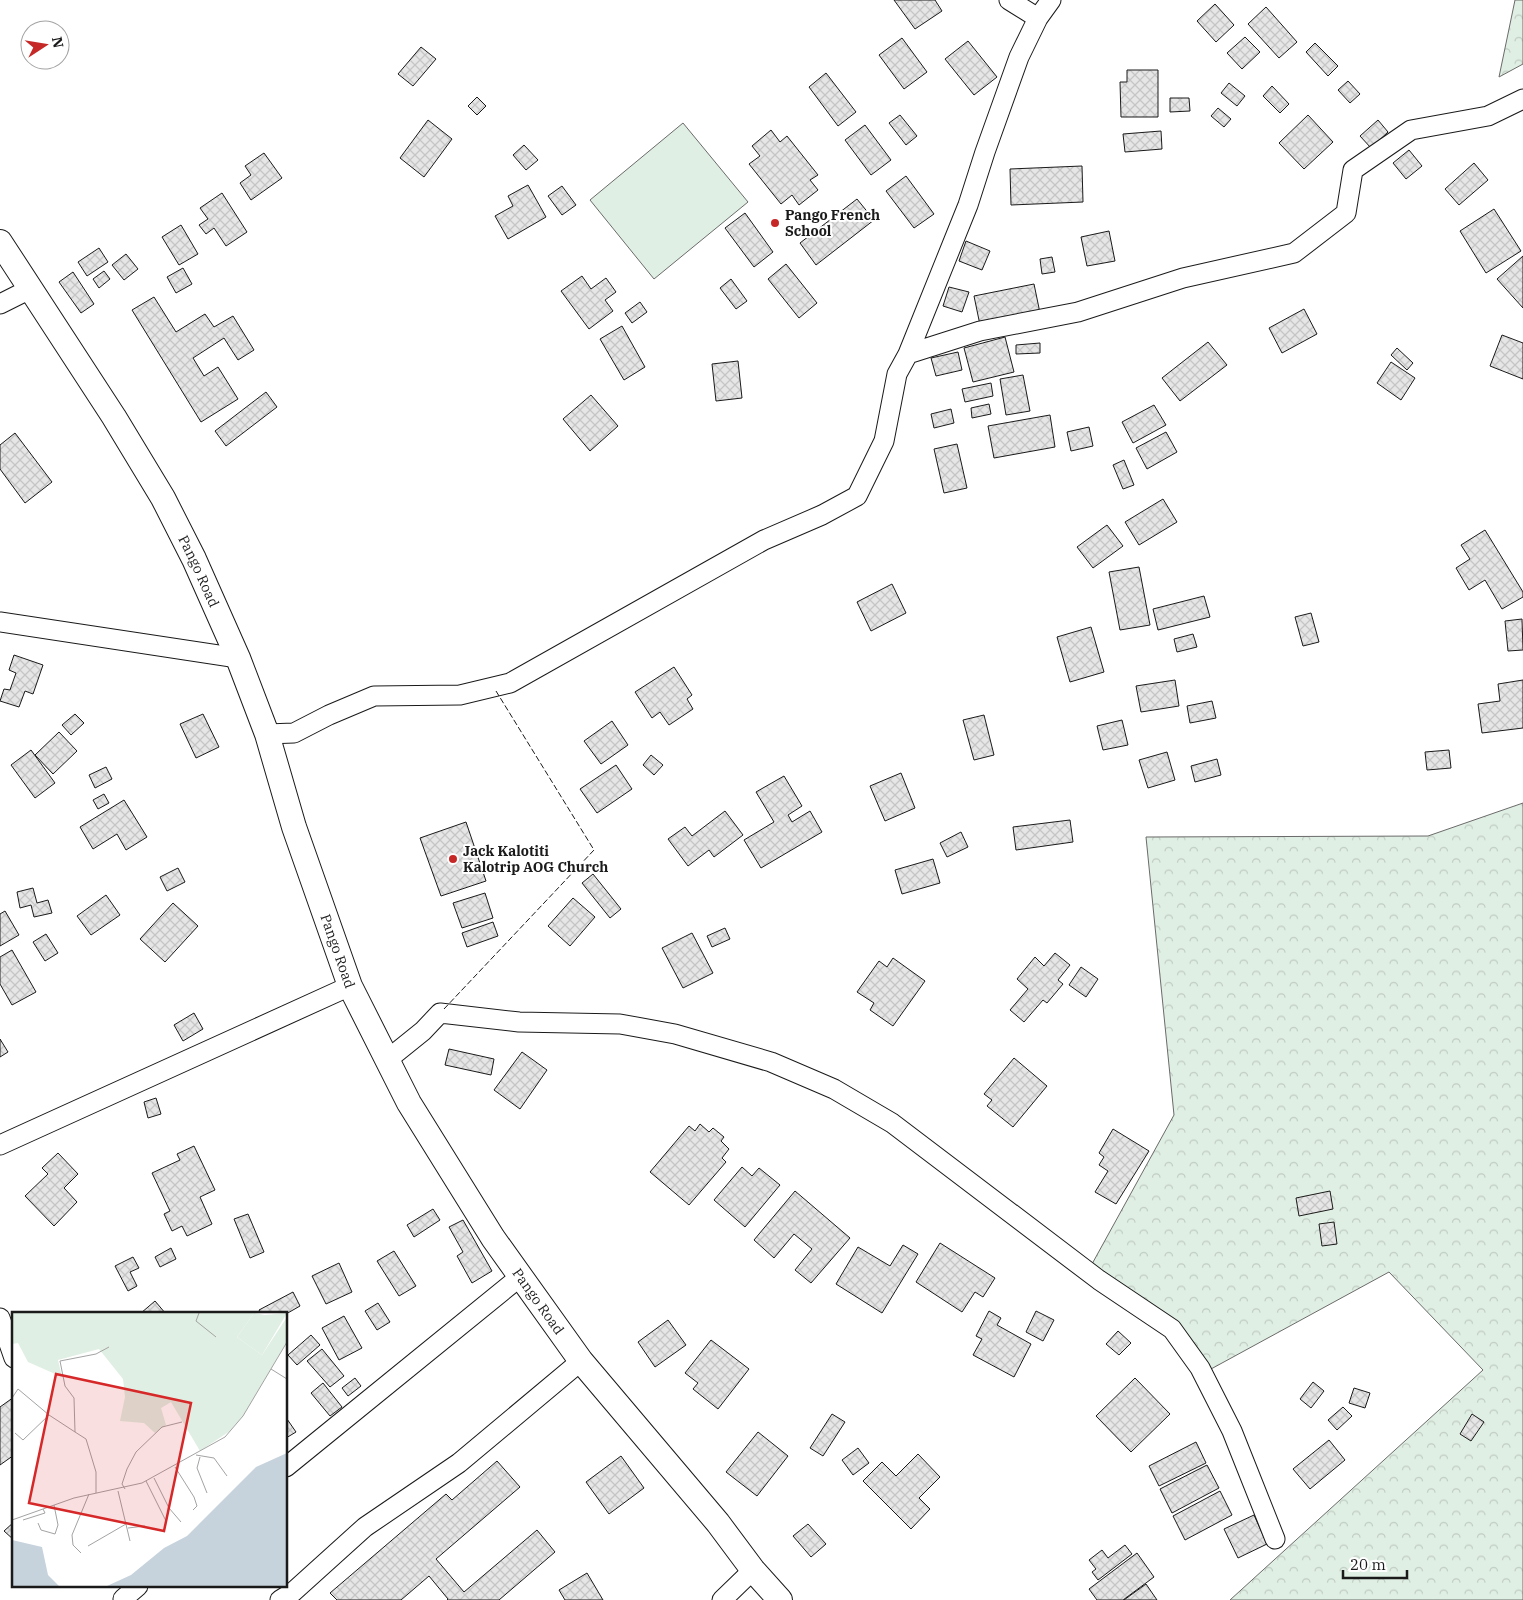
<svg xmlns="http://www.w3.org/2000/svg" width="1523" height="1600" font-family="'IBM Plex Serif',serif">
<style>
.forest{fill:url(#forest-crowns);stroke:#6a6a6a}
.garden{fill:#e0efe3;stroke:#6a6a6a}
.building{fill:url(#building-cross-hatch);stroke:#1a1a1a}
.lines{fill:none;stroke-linecap:round;stroke-linejoin:round}
.minor-casing{stroke:#1a1a1a;stroke-width:21}
.tertiary-casing{stroke:#1a1a1a;stroke-width:26}
.minor{stroke:#fff;stroke-width:19}
.tertiary{stroke:#fff;stroke-width:24}
.fence{stroke:#1a1a1a;stroke-width:1;stroke-dasharray:6 2.5;stroke-linecap:butt}
.poi-dot{fill:#c62828;stroke:#fff;stroke-width:2}
.labels{text-anchor:middle;dominant-baseline:central;stroke-width:4;stroke-linejoin:round;paint-order:stroke}
.poi-label{font-size:14px;font-weight:bold;fill:#1a1a1a;stroke:#fff;text-anchor:start}
.street-label{font-size:14px;fill:#1a1a1a;stroke:#fff}
.inset-road{fill:none;stroke:#a3a3a3;stroke-width:1}
.view{fill:#d62828;fill-opacity:0.15;stroke:#d62828;stroke-width:2.5}
.inset-edge{fill:none;stroke:#1a1a1a;stroke-width:2.5}
</style>
<defs>
<pattern id="forest-crowns" width="20" height="18" patternUnits="userSpaceOnUse" patternTransform="scale(1.25)"><rect width="20" height="18" fill="#e0efe3"/><path d="M2 6a3 3 0 1 1 6 0M12 15a3 3 0 1 1 6 0" fill="none" stroke="#c0ccc2"/></pattern>
<pattern id="building-cross-hatch" width="8" height="8" patternUnits="userSpaceOnUse" patternTransform="scale(1.25)"><rect width="8" height="8" fill="#e6e6e6"/><path d="M0 0l8 8M0 8l8-8" fill="none" stroke="#c5c5c5"/></pattern>
</defs>
<rect width="100%" height="100%" fill="#fff"/>
<path class="forest" d="M1515 0H1523V64L1499 77Z
M1523 803V1600H1230L1483 1370 1389 1272 1211 1369 1175 1320 1092 1264 1174 1115 1146 837 1428 836Z"/>
<path class="garden" d="M683 123 748 202 654 279 590 200Z"/>
<path class="building" d="M894 0H935L942 11 915 29Z
M1215 4 1234 25 1216 42 1197 21Z
M1266 7 1297 42 1279 58 1248 24Z
M1245 37 1260 52 1242 69 1227 53Z
M902 38 927 72 904 89 879 55Z
M968 41 997 77 974 95 945 59Z
M1315 43 1338 66 1328 76 1306 52Z
M421 47 436 59 413 86 398 74Z
M1127 70H1158V117H1121L1120 82H1127Z
M826 73 856 112 838 126 809 87Z
M1348 81 1360 94 1350 103 1338 90Z
M1229 83 1245 96 1237 106 1221 93Z
M1272 86 1289 104 1280 113 1263 96Z
M477 97 486 106 477 115 468 106Z
M1170 98H1189L1190 111 1170 112Z
M1218 108 1231 119 1224 127 1211 116Z
M900 115 917 136 906 145 889 123Z
M1308 115 1333 142 1304 169 1279 143Z
M428 120 452 139 424 177 400 158Z
M1378 120 1388 132 1371 148 1360 136Z
M865 125 891 160 871 175 845 140Z
M771 130 780 142 787 136 818 175 810 180 818 190 799 205 792 195 781 204 749 164 760 156 752 146Z
M1161 131 1162 149 1125 152 1123 134Z
M524 145 538 160 526 170 513 155Z
M1409 150 1422 166 1406 179 1393 163Z
M264 153 282 178 251 200 240 183 251 175 245 166Z
M1474 163 1488 180 1459 205 1445 189Z
M1082 166 1083 202 1011 205 1010 169Z
M906 176 934 214 914 228 886 191Z
M528 185 546 217 508 239 495 216 513 206 508 196Z
M562 186 576 205 562 215 548 196Z
M222 193 247 232 226 246 214 228 206 234 199 225 208 219 200 208Z
M857 199 874 220 816 265 800 243Z
M1494 209 1521 251 1486 273 1460 231Z
M745 213 773 252 754 267 725 228Z
M181 225 198 254 179 265 162 237Z
M1109 231 1115 261 1087 266 1081 237Z
M966 241 990 251 982 270 959 261Z
M99 248 108 262 87 276 78 262Z
M126 254 138 269 124 280 112 265Z
M1523 256V308L1497 279Z
M1052 257 1055 272 1042 274 1040 259Z
M786 264 817 303 799 318 768 279Z
M183 268 192 284 176 293 167 277Z
M104 271 110 279 99 288 93 279Z
M73 272 94 304 81 313 59 282Z
M582 276 591 289 606 278 616 292 605 300 613 311 589 329 561 291Z
M731 279 747 301 736 309 720 288Z
M1034 284 1040 313 980 325 974 296Z
M949 287 969 292 962 312 943 306Z
M154 297 176 332 205 314 214 327 233 316 254 350 238 360 224 338 193 358 204 376 218 367 238 399 201 422 132 310Z
M640 302 647 312 632 323 625 313Z
M1304 309 1317 334 1282 353 1269 328Z
M622 326 645 367 624 380 600 339Z
M1502 335 1523 343V379L1490 366Z
M1005 337 1014 372 973 382 964 348Z
M1208 342 1227 365 1180 401 1162 378Z
M1040 343V353L1016 354V345Z
M1397 348 1413 363 1407 370 1391 355Z
M958 352 962 370 936 376 931 358Z
M738 361 742 398 716 401 712 364Z
M1391 362 1415 378 1401 400 1377 383Z
M1023 375 1030 411 1006 415 1000 379Z
M991 383 993 396 965 402 962 389Z
M266 392 277 407 226 446 215 431Z
M591 395 618 426 590 451 563 419Z
M989 404 991 414 972 418 971 408Z
M1154 405 1166 425 1133 443 1122 422Z
M951 409 954 423 934 428 931 414Z
M1050 415 1055 447 994 458 988 426Z
M1089 427 1093 446 1071 451 1067 432Z
M1166 432 1177 452 1147 469 1136 448Z
M15 433 52 482 25 503 0 469V445Z
M957 444 967 488 944 493 934 449Z
M1124 460 1134 485 1123 489 1113 465Z
M1163 499 1177 522 1139 545 1125 522Z
M1107 525 1123 546 1093 568 1077 547Z
M1485 530 1523 592V597L1502 609 1485 580 1469 590 1456 568 1470 559 1461 545Z
M1139 567 1150 625 1120 630 1109 572Z
M892 584 906 613 871 631 857 602Z
M1204 596 1210 617 1158 630 1153 609Z
M1311 613 1319 642 1303 646 1295 617Z
M1522 619 1523 650 1508 651 1505 621Z
M1091 627 1104 672 1070 682 1057 637Z
M1193 634 1197 647 1177 652 1174 639Z
M14 655 43 665 33 694 25 691 19 707 0 701 4 689 10 690 16 673 9 670Z
M674 667 692 695 687 699 693 709 669 725 660 712 652 718 635 692Z
M1175 680 1179 706 1141 712 1136 686Z
M1523 680V728L1482 733 1478 704 1500 701 1498 684Z
M1212 701 1216 718 1190 723 1187 706Z
M75 714 84 723 71 735 62 725Z
M203 714 219 747 196 758 180 724Z
M984 715 994 755 974 760 963 720Z
M1122 720 1128 745 1103 750 1097 726Z
M612 721 628 745 601 764 584 741Z
M59 732 77 751 53 774 35 755Z
M31 750 55 783 35 798 11 765Z
M1449 750 1451 768 1427 770 1425 752Z
M1167 752 1175 780 1148 788 1139 760Z
M651 755 663 765 654 775 643 765Z
M1217 759 1221 775 1195 782 1191 766Z
M616 765 632 789 597 813 580 789Z
M106 767 112 779 95 788 89 775Z
M901 773 915 808 885 821 870 786Z
M784 776 802 806 788 815 792 822 810 811 822 832 761 868 744 840 774 822 756 792Z
M104 794 109 803 98 809 93 800Z
M124 800 147 837 126 850 117 834 93 849 80 827Z
M725 811 743 835 714 857 709 850 688 866 668 839 685 827 692 836Z
M1070 820 1073 842 1016 850 1013 827Z
M466 822 486 881 441 896 420 838Z
M961 832 968 847 947 857 940 843Z
M933 859 940 883 902 894 895 870Z
M178 868 185 882 167 891 160 877Z
M593 874 621 909 610 918 582 883Z
M33 888 37 903 48 900 52 913 34 917 31 905 20 908 17 892Z
M485 893 493 918 462 928 453 903Z
M106 895 120 915 91 935 77 916Z
M573 898 595 917 570 946 548 926Z
M173 903 198 926 165 962 140 939Z
M5 911 19 935 0 946V914Z
M493 922 498 936 467 947 462 933Z
M725 928 730 939 712 947 707 936Z
M692 933 713 973 683 988 662 948Z
M46 934 58 953 45 961 33 942Z
M12 950 36 992 12 1005 0 984V957Z
M1055 953 1070 965 1058 980 1063 984 1047 1003 1043 1000 1024 1022 1010 1010 1028 989 1017 979 1035 957 1044 966Z
M893 958 925 981 893 1026 870 1010 874 1003 857 992 879 961 887 967Z
M1081 967 1098 979 1086 997 1069 985Z
M194 1013 203 1029 183 1041 174 1025Z
M0 1039 8 1052 0 1057Z
M449 1049 494 1059 491 1075 445 1065Z
M522 1052 547 1070 520 1109 494 1090Z
M1014 1058 1047 1086 1013 1127 987 1106 992 1100 984 1094Z
M156 1098 161 1114 148 1118 144 1102Z
M700 1124 709 1132 713 1128 724 1137 721 1141 729 1149 722 1158 726 1162 689 1205 650 1172 689 1126 695 1131Z
M1113 1129 1149 1151 1116 1204 1095 1192 1108 1171 1099 1165 1104 1157 1099 1153Z
M194 1146 215 1190 200 1197 212 1224 187 1236 182 1226 172 1231 164 1214 170 1211 152 1173 180 1160 177 1154Z
M58 1153 78 1174 64 1188 77 1202 54 1226 25 1196 48 1174 42 1168Z
M742 1167 752 1176 759 1168 780 1185 745 1227 714 1200Z
M795 1191 850 1238 811 1283 795 1270 812 1249 794 1234 774 1258 754 1240Z
M1330 1191 1333 1209 1299 1216 1296 1198Z
M433 1209 440 1220 414 1237 407 1225Z
M248 1214 264 1252 250 1258 234 1219Z
M463 1220 492 1271 472 1283 457 1256 463 1252 449 1227Z
M1334 1222 1337 1244 1322 1246 1319 1224Z
M940 1243 995 1278 983 1297 975 1292 962 1312 916 1282Z
M903 1245 918 1254 882 1313 836 1284 858 1247 890 1266Z
M171 1248 176 1259 160 1267 155 1257Z
M394 1251 416 1286 399 1296 377 1261Z
M133 1257 139 1268 130 1272 137 1286 128 1291 115 1266Z
M339 1263 352 1292 326 1304 312 1276Z
M293 1292 300 1306 286 1314H261L259 1310Z
M155 1301 166 1314H142L141 1313Z
M378 1303 390 1322 377 1330 365 1311Z
M989 1311 1001 1318 997 1325 1031 1344 1014 1377 973 1355 982 1339 976 1336Z
M1036 1311 1054 1320 1043 1341 1026 1332Z
M344 1316 362 1348 339 1360 322 1328Z
M668 1320 686 1345 655 1367 638 1342Z
M1118 1331 1131 1343 1119 1355 1106 1344Z
M311 1335 320 1345 297 1365 288 1355Z
M711 1340 749 1369 718 1409 693 1389 698 1383 685 1373Z
M322 1349 344 1376 330 1387 307 1361Z
M355 1378 361 1386 348 1396 342 1388Z
M1135 1378 1170 1414 1131 1452 1096 1416Z
M1313 1382 1324 1391 1311 1408 1300 1399Z
M323 1383 342 1407 330 1416 311 1393Z
M1354 1388 1370 1393 1365 1408 1349 1403Z
M14 1397V1455L0 1465V1407Z
M1343 1407 1352 1416 1337 1430 1328 1420Z
M832 1414 845 1422 823 1456 810 1448Z
M1472 1414 1484 1422 1471 1441 1460 1434Z
M287 1419 296 1432 286 1438V1420Z
M758 1432 788 1456 757 1496 726 1472Z
M1329 1440 1345 1460 1310 1489 1293 1469Z
M1196 1442 1206 1463 1159 1486 1149 1466Z
M858 1448 869 1463 853 1475 842 1460Z
M918 1454 940 1477 919 1498 930 1509 911 1529 863 1481 882 1462 896 1476Z
M621 1456 644 1488 609 1514 586 1482Z
M497 1461 520 1487 436 1559 464 1592 537 1530 555 1552 499 1600H447L448 1599 429 1576 401 1600H337L330 1593 446 1494 452 1500Z
M1207 1465 1219 1488 1172 1513 1160 1489Z
M1220 1491 1232 1515 1185 1540 1173 1516Z
M1254 1515 1267 1544 1238 1558 1224 1529Z
M14 1522V1540L4 1531Z
M808 1524 826 1544 811 1557 793 1536Z
M1125 1545 1132 1554 1098 1580 1092 1572 1096 1569 1089 1560 1102 1550 1108 1558Z
M1137 1553 1154 1577 1123 1600H1097L1089 1589Z
M587 1573 603 1600H565L559 1590Z
M1146 1584 1157 1600H1124Z"/>
<g class="lines">
<defs>
<path id="minor" d="M1038 18 1051 0
M0 304 30 289
M908 354 968 205 985 152 1019 57 1038 18 1009 0
M0 622 238 658
M267 734 294 733 329 715 374 696 460 695 510 683 764 540 822 515 857 496 884 441 897 374 908 354 980 331 1078 312 1183 278 1294 253 1346 213 1353 170 1411 130 1488 116 1523 99
M387 1060 423 1031 440 1013 519 1022 620 1024 675 1034 771 1062 834 1089 892 1123 1099 1280 1172 1329 1200 1368 1232 1431 1275 1539
M0 1145 350 986
M0 1318 14 1358
M286 1467 521 1276
M123 1599 138 1586
M280 1600 293 1592 365 1527 459 1463 581 1361
M722 1600 753 1570"/>
<g id="tertiary">
<path id="s1" d="M0 242 114 417 163 498 194 559 238 658 267 734 294 827 350 986 409 1103 493 1238 581 1361 718 1523 753 1570 780 1600"/>
</g>
</defs>
<use href="#minor" class="minor-casing"/>
<use href="#tertiary" class="tertiary-casing"/>
<use href="#minor" class="minor"/>
<use href="#tertiary" class="tertiary"/>
<path class="fence" d="M444 1009 594 850 496 691"/>
</g>
<g class="poi-dot">
<circle cx="775" cy="223" r="5"/>
<circle cx="453" cy="859" r="5"/>
</g>
<g class="labels">
<g class="poi-label">
<text x="785" y="215">Pango French<tspan x="785" dy="16">School</tspan></text>
<text x="463" y="851">Jack Kalotiti<tspan x="463" dy="16">Kalotrip AOG Church</tspan></text>
</g>
<g class="street-label">
<text stroke="none"><textPath href="#s1" startOffset="385">Pango Road</textPath></text>
<text stroke="none"><textPath href="#s1" startOffset="790">Pango Road</textPath></text>
<text stroke="none"><textPath href="#s1" startOffset="1195">Pango Road</textPath></text>
</g>
</g>
<g transform="translate(12 1312)">
<rect width="275" height="275" fill="#fff"/>
<path d="M242 1 253 3 275 1 250 43 225 25Z" fill="#e0efe3"/>
<path d="M0 1H242L225 25 250 43 275 5V30L231 104 218 119 188 139 159 90 149 96 154 113 143 121 132 111 108 109 113 85 111 67 87 37 46 48 50 65 16 50 6 31 0 32Z" fill="#e0efe3"/>
<path d="M0 1H170L153 29 0 15Z" fill="#e0efe3"/>
<path d="M275 141V274H95L119 263 152 236 175 224 244 155ZM0 228 30 235 36 263 47 274H0Z" fill="#c6d2dc"/>
<path class="inset-road" d="M187 1 184 9 204 25M259 57 275 67M0 86 6 77 37 103M3 121 11 128 37 103 63 120M184 143 202 146 215 164M188 145 185 156 195 181M163 155 182 185 185 194 181 198M142 166 157 196 169 210M134 169 154 209M113 177 110 172 115 157 124 140 150 115 170 110M106 179 118 229M84 181V160L74 127 63 120 62 86 53 74 48 49 84 42 97 35M0 208 62 186 130 171 213 125 231 104 275 30M11 208 33 201 31 197M26 211 29 218 43 222 46 213 42 193M116 216 133 214M76 234 114 212M69 241 61 233 60 223 77 182"/>
<path class="view" d="M44 62 179 91 152 219 17 191Z"/>
<rect width="275" height="275" class="inset-edge"/>
</g>
<g transform="translate(45 45) rotate(78)"><circle r="24" fill="#ffffff" stroke="#a3a3a3"/>
<path d="M0-4L9 19L0 12L-9 19Z" fill="#c62828"/>
<text y="-8" font-size="14" font-weight="bold" text-anchor="middle" fill="#1a1a1a">N</text>
</g>
<path d="M1343 1570v8h64v-8" fill="none" stroke="#1a1a1a" stroke-width="2.5"/>
<text x="1350" y="1570" font-size="15" fill="#1a1a1a" stroke="#ffffff" stroke-width="4" paint-order="stroke">20 m</text>
</svg>
